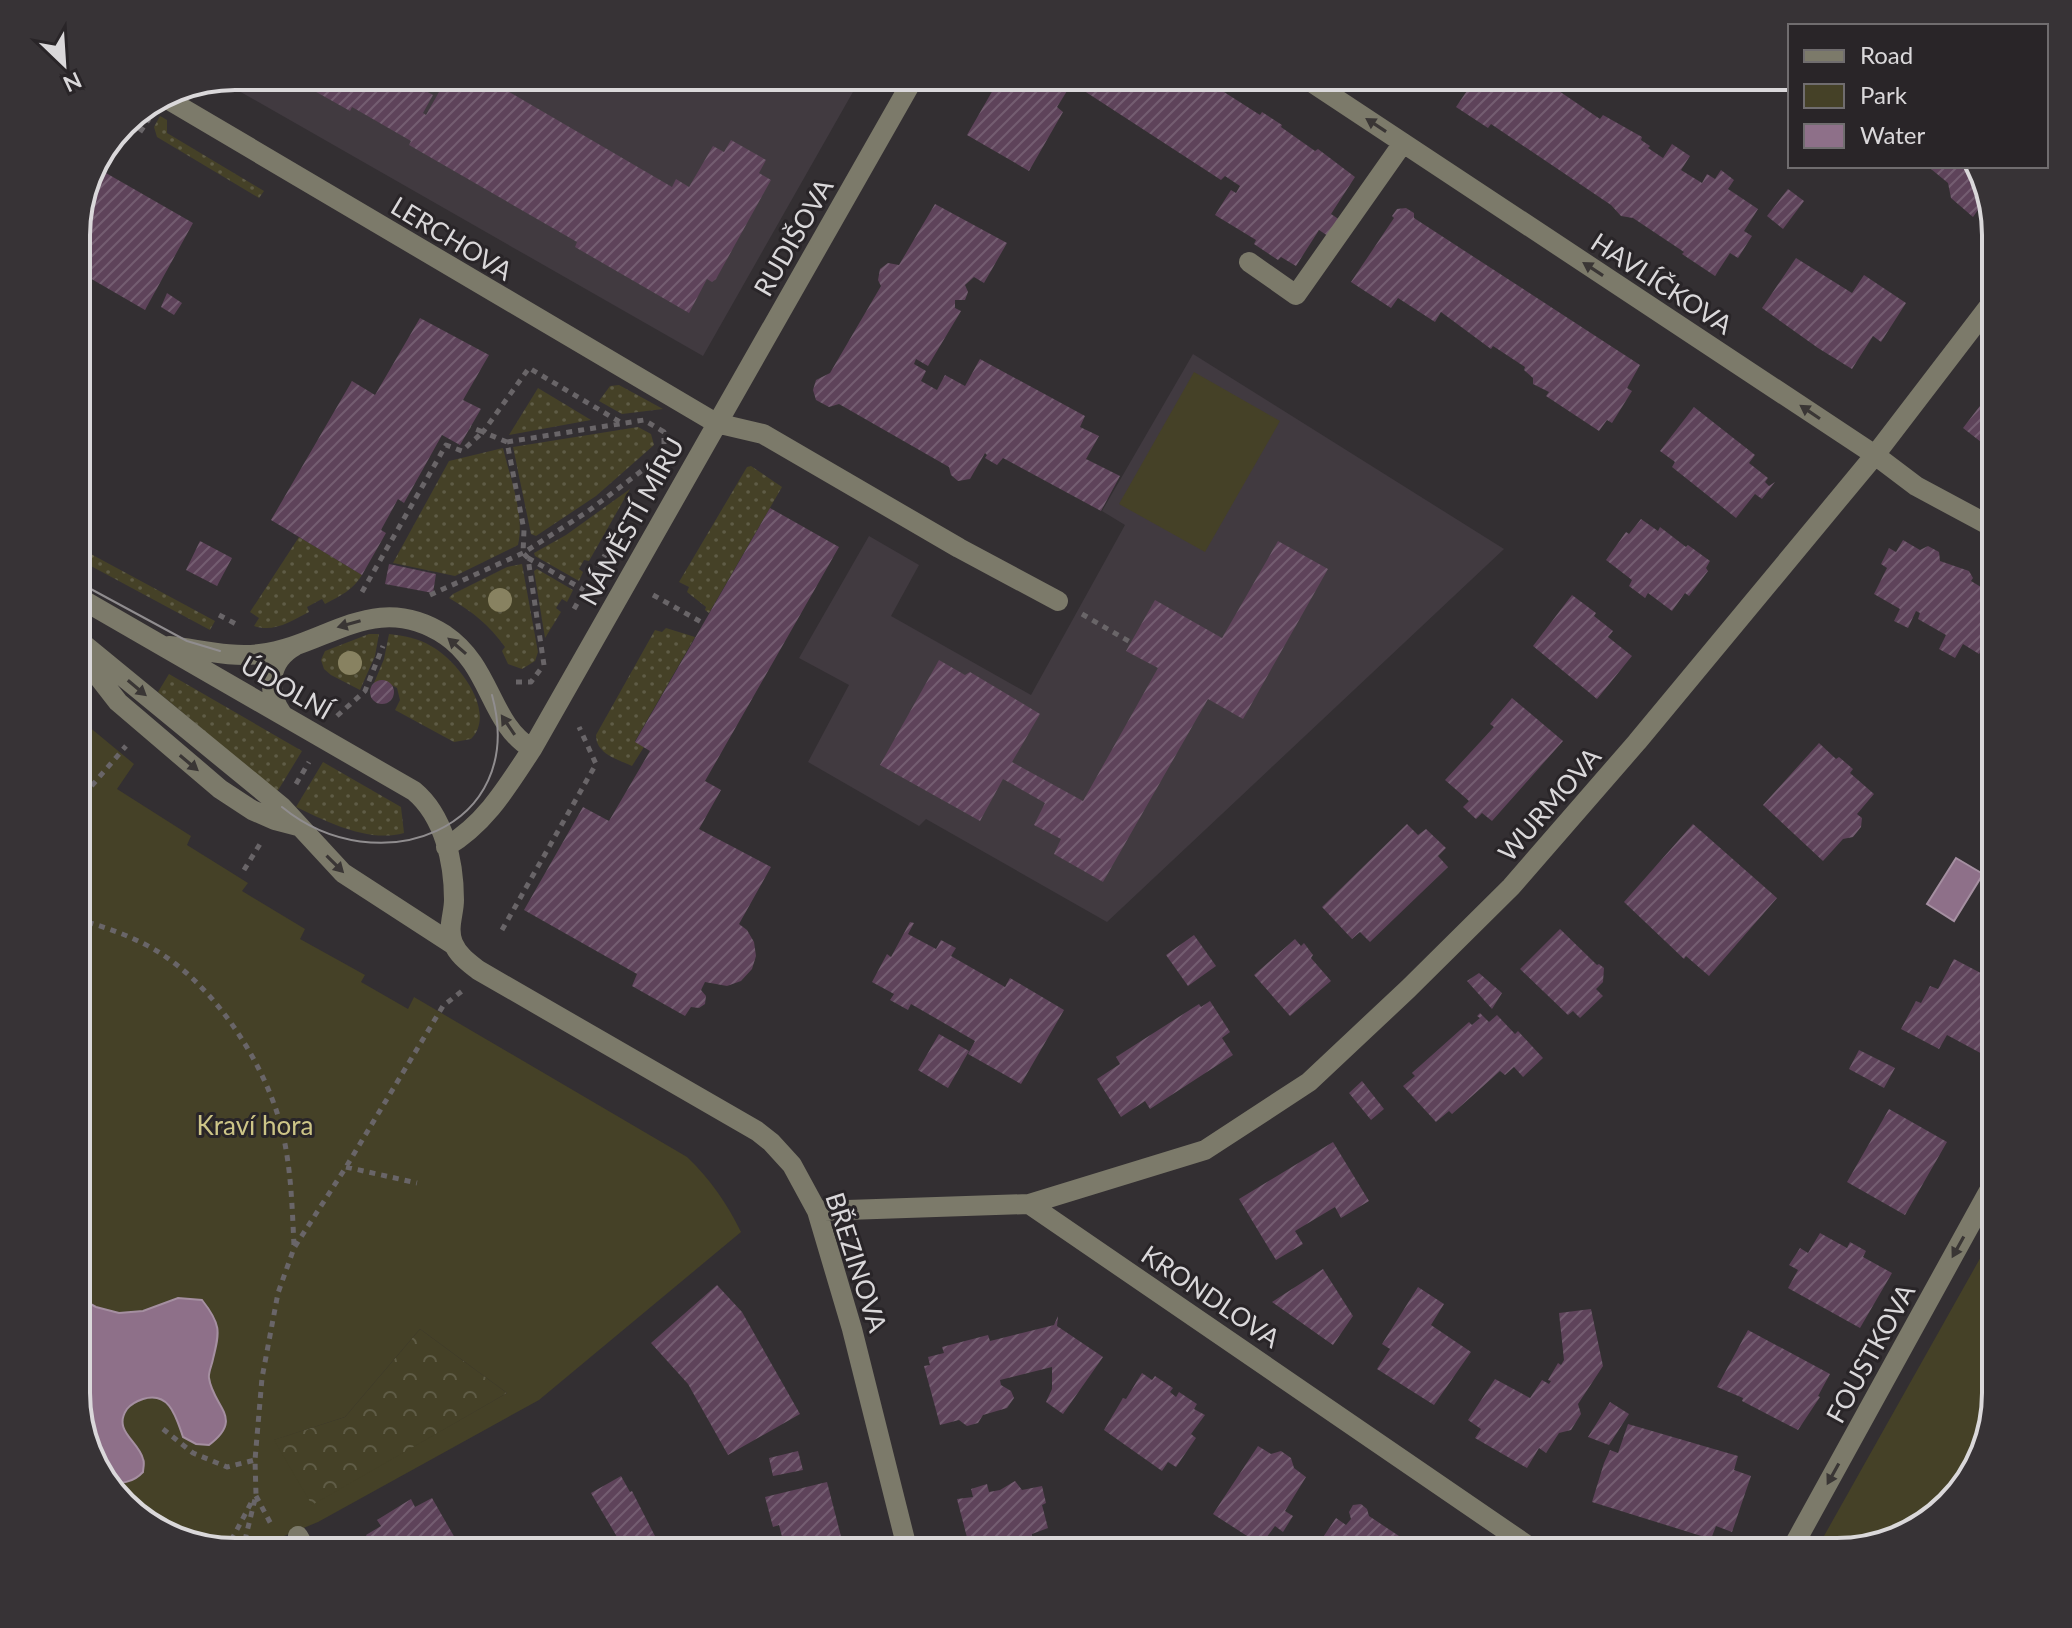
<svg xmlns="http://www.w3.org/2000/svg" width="2072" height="1628" font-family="Lato,sans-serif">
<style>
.built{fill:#413a40}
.grass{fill:url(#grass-dots)}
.forest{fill:url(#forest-crowns)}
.park{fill:#454127;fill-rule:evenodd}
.water{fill:#8e7089;stroke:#a58fa1;stroke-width:2}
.building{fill:url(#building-hatch)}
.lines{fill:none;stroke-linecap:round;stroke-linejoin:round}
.path{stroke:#696568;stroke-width:5;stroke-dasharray:6 6;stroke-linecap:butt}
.minor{stroke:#7c7a6a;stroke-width:20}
.tram{stroke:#908d8f;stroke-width:2}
.tree{fill:#888261}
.oneway{fill:#3a3635}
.labels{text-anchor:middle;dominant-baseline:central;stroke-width:6;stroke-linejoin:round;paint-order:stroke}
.street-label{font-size:26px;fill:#dad8da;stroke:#292528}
.park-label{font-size:26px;fill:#cdc587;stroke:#292528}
.rim{fill:none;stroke:#dad8da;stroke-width:4}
</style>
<defs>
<pattern id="grass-dots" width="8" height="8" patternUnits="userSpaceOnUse" patternTransform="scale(2)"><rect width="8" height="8" fill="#454127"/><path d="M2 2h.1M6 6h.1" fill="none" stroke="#5f5c46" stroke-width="1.8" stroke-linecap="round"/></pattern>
<pattern id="forest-crowns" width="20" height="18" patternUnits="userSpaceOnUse" patternTransform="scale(2)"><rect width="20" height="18" fill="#454127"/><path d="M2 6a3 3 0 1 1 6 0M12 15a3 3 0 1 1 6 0" fill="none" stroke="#5f5c46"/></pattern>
<pattern id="building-hatch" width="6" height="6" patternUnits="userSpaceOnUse" patternTransform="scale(2)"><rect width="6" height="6" fill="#5e435a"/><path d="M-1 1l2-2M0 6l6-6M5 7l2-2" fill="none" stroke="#745d71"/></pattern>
</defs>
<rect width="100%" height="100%" fill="#332f32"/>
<path class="built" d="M235 76H862L703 356 218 79Z
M1193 354 1504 549 1107 922 926 819 919 826 808 762 849 685 799 658 869 536 919 565 891 616 1031 695 1125 525 1102 511Z"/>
<path class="grass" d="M160 116 167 120V133L264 191 259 198 157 137 154 127Z
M619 385 663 409 622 414 599 401 610 386Z
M538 388 591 420 509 435Z
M638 427 651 434 654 445 596 496 536 536 531 534 513 447Z
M503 448C510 478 525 515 518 545L455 576 393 563 449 461Z
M751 466 782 487 709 613 705 610 706 607 687 592 689 587 679 582 747 467Z
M630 489 589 561 584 560 579 569 583 572 579 581 535 556 534 553 566 535Z
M299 537 362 575C353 590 340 596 325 604L322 599 307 607 309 612C291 621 274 633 254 626L259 618 250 612Z
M76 546 215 621 210 630 76 558Z
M522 564 538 652 535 661 522 669 508 664 502 651 505 647C489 625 473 612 449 598L453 594 507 567Z
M537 569 573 590 567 602 562 599 556 608 561 612 545 638 534 571Z
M666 628 695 637 635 741 644 747 632 766C617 759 596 754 596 735L655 630 662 632Z
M369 634H379L375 656 360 690 331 675 324 669 321 660 325 651Z
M389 634C404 636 418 638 431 646 457 660 498 712 471 739L454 742 395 710 400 700 397 688 382 680 374 683 384 659Z
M169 674 302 751 277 792 158 692Z
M323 762 401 807 404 833C368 843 328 822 296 807Z"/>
<path class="forest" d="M420 1329 507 1393 312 1506 273 1440 345 1417Z"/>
<path class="park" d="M1194 372 1280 421 1205 552 1119 504Z
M76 716 134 764 117 789 191 836 187 845 248 883 242 891 305 929 300 939 365 975 361 982 408 1009 414 997 687 1157C711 1180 726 1202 741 1232L539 1400 318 1522 272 1541 278 1552H234L130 1513 106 1482 117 1483 143 1458C138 1450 128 1441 125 1433 114 1405 154 1385 171 1407 177 1415 180 1427 183 1437L209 1445C246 1417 213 1406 209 1378 208 1373 212 1364 213 1359 220 1331 220 1323 202 1300L178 1298 143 1311 119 1313 96 1307 76 1296ZM420 1329 507 1393 312 1505 274 1440 345 1417Z
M1996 1230V1394L1957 1498 1907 1536 1837 1552H1815Z"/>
<path class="water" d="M1956 858 1983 874 1954 921 1927 904Z
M76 1296 96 1307 119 1313 143 1311 178 1298 202 1300C221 1324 220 1331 213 1359 212 1365 208 1373 209 1378 213 1407 245 1418 209 1445L196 1444 183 1437C176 1417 170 1391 143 1399 137 1401 131 1404 127 1409 112 1431 139 1441 143 1459 145 1463 143 1468 143 1472 133 1483 121 1484 106 1482 67 1430 76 1358 76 1296Z"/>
<path class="building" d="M288 76H400L433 95 423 113 426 115 448 76H514L506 90 672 187 676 179 689 187 713 146 724 152 731 140 766 160 759 173 771 180 716 279 712 282 707 279 689 313 575 247 577 242 409 145 411 141 352 107 350 111Z
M1001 76H1199L1260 115 1262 112 1282 125 1281 127 1315 151 1318 149 1355 177 1331 214 1340 220 1328 236 1319 230 1296 266 1281 257 1278 260 1254 244 1256 240 1215 215 1231 190 1236 193 1240 186 1225 176 1221 180 1072 83 1057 107 1063 112 1029 171 967 135Z
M1477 76H1539L1553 86 1557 80 1564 85 1559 91 1600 119 1603 115 1642 137 1641 140 1650 146 1648 148 1663 158 1672 144 1690 156 1681 170 1702 183 1707 174 1715 179 1721 170 1734 180 1728 189 1758 209 1744 231 1752 236 1738 258 1730 253 1715 276 1682 254 1684 252 1633 218 1621 216 1611 205 1491 124 1488 128 1456 107Z
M92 165 193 223 145 310 76 270V224Z
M1934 166H1980L1987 197 1973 217 1951 198 1948 183 1931 169Z
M1788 189 1804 201 1783 229 1767 216Z
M935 204 1007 243 984 283 974 277 965 285 968 292 965 300H955V308L961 311 928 366 916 359 914 364 926 371 921 381 937 390 945 375 965 386 980 359 1085 416 1080 427 1099 436 1086 459 1120 476 1101 511 1003 458 997 465 985 458 987 455 985 453 970 479 958 481 951 475 949 467 928 455 839 404 829 407 816 400 813 390 816 380 830 373 881 286 878 280 880 269 888 263 899 265Z
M1406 208 1414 213V218L1640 365 1627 388 1632 391 1612 423 1607 420 1599 431 1546 396 1549 392 1533 384V378L1524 370 1525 367 1493 346 1491 349 1441 312 1435 322 1398 298 1391 308 1351 282 1394 218 1392 216 1397 209Z
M1796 258 1852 293 1864 275 1906 303 1881 342 1873 336 1852 369 1818 348 1762 308Z
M167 293 182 303 174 315 161 307Z
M420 318 489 355 463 400 481 409 460 445 442 435 404 503 398 499 381 530 386 533 362 575 271 520 352 381 375 395Z
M1996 385V458L1990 449 1963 428Z
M76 401 89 408 76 431Z
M1694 407 1755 455 1749 463 1768 478 1765 482 1769 486 1775 482 1762 499 1755 494 1736 518 1672 467 1675 462 1660 451Z
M770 508 839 547 705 781 721 790 699 829 771 867 739 924 747 930 754 942 756 956 752 969 741 981 727 986 705 982 701 990 706 996 705 1004 699 1008 691 1007 685 1016 632 986 637 974 524 910 583 807 609 821 650 751 635 742Z
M1641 519 1658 531 1660 527 1686 547 1688 545 1710 561 1706 568 1708 571 1689 596 1685 593 1672 611 1648 593 1645 598 1629 586 1632 580 1606 560 1626 532 1629 534Z
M1903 540 1920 550 1928 546 1939 552 1940 561 1969 571 1973 578 1971 581 1996 596V606L1990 616 1996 619V625L1979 654 1963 644 1955 658 1939 649 1946 635 1918 619 1920 613 1916 611 1908 628 1894 621 1900 609 1874 594 1887 568 1881 564 1889 548 1896 552Z
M200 541 232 558 217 586 186 570Z
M1278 541 1328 569 1243 719 1208 699 1103 882 1054 854 1061 839 1034 825 1045 803 1003 779 980 821 880 765 939 660 965 675 970 672 1040 714 1012 762 1083 801 1158 668 1126 651 1155 600 1222 638Z
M389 564 436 574 433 593 385 584Z
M1572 595 1596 613 1594 616 1613 631 1608 637 1632 656 1597 699 1533 646Z
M370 692a12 12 0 1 1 24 0a12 12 0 1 1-24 0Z
M1512 698 1563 741 1492 821 1482 813 1476 819 1463 807 1469 801 1445 780 1494 727 1490 724Z
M1819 743 1836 759 1839 757 1853 769 1850 773 1874 794 1857 814 1862 818 1861 827 1853 837 1843 839 1823 861 1763 805Z
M1407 824 1418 835 1426 829 1446 848 1438 856 1448 867 1370 942 1360 932 1352 939 1322 907Z
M1693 824 1777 898 1709 976 1686 956 1684 959 1624 902Z
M910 922 914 923 908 934 936 949 941 940 956 948 951 956 1005 987 1010 978 1064 1010 1021 1084 968 1054 975 1041 911 1004 908 1010 890 1000 894 994 872 982 887 954 891 957Z
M1560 929 1597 965 1599 964 1604 968 1603 982 1596 989 1603 996 1580 1018 1573 1011 1568 1015 1520 969Z
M1194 935 1216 966 1188 986 1166 955Z
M1295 939 1301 946 1304 943 1313 955 1311 958 1331 981 1290 1016 1254 975Z
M1954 959 1996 981V1037L1986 1056 1947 1035 1939 1049 1901 1029 1916 1001 1921 1003 1930 986 1938 989Z
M1479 973 1502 993 1492 1009 1467 981Z
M1210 1001 1230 1032 1222 1038 1233 1055 1150 1109 1145 1101 1121 1117 1097 1079 1120 1064 1116 1057 1199 1004 1201 1007Z
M1480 1013 1489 1022 1497 1015 1515 1034 1518 1031 1543 1058 1523 1077 1514 1067 1505 1075 1500 1071 1452 1114 1449 1111 1436 1122 1403 1086 1415 1076 1412 1073 1469 1022 1472 1025 1480 1018 1477 1016Z
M939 1034 969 1051 948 1088 918 1070Z
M1859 1050 1895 1068 1884 1088 1849 1069Z
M1362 1081 1384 1109 1371 1120 1349 1093Z
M1889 1109 1947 1142 1905 1215 1847 1182Z
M1333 1142 1369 1201 1341 1218 1335 1207 1295 1231 1303 1244 1276 1260 1239 1199Z
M1820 1233 1847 1248 1850 1242 1866 1251 1863 1257 1892 1273 1860 1328 1788 1288 1798 1270 1789 1265 1800 1248 1808 1253Z
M1323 1269 1353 1316 1333 1345 1272 1302Z
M717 1285 742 1312 800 1414 728 1455 688 1384 651 1343Z
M1418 1287 1444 1304 1431 1325 1471 1352 1434 1405 1377 1369 1390 1349 1382 1344Z
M1591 1309 1603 1366 1578 1404 1581 1414 1571 1430 1559 1433 1546 1453 1539 1448 1527 1468 1475 1438 1481 1429 1468 1420 1495 1379 1530 1398 1542 1380 1549 1384 1551 1381 1548 1380 1558 1363 1561 1365 1564 1360 1559 1313Z
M1058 1316 1057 1326 1103 1357 1063 1414 1046 1402 1052 1389V1367L1000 1380 1001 1385 1011 1391 1014 1398 1007 1408 983 1415 978 1423 967 1426 959 1420 940 1425 924 1366 930 1365 928 1357 944 1353 942 1347 988 1335 990 1341 1054 1325Z
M1748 1330 1830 1374 1818 1396 1820 1397 1798 1430 1742 1401 1743 1398 1717 1387Z
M1142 1373 1152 1380 1155 1376 1173 1388 1170 1392 1176 1397 1179 1392 1197 1404 1194 1409 1205 1415 1191 1434 1196 1438 1176 1467 1168 1462 1162 1471 1104 1430 1123 1398 1126 1399Z
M1610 1402 1629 1414 1609 1445 1588 1437Z
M1628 1424 1738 1456 1734 1470 1751 1476 1732 1532 1716 1526 1711 1539 1592 1502 1604 1463 1610 1450 1618 1453Z
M1258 1446 1271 1454 1281 1451 1291 1458 1294 1468 1306 1477 1285 1511 1293 1516 1283 1532 1275 1526 1261 1545 1213 1514Z
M798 1451 803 1470 773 1476 769 1458Z
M621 1476 630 1492 632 1491 657 1540 636 1552H626L591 1493Z
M1015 1481 1022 1490 1042 1486 1046 1503 1042 1505 1048 1528 1032 1534 1031 1540 1006 1546 1007 1552H969L970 1549 957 1499 973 1497 971 1489 987 1484 989 1492 1000 1490Z
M827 1482 845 1552H786L779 1525 773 1527 765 1497Z
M432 1498 463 1552H376L366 1535 381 1526 377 1520 411 1499 415 1507Z
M1361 1504 1367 1509 1369 1516 1423 1552H1319L1315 1549 1336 1518 1346 1525 1351 1519 1349 1512 1353 1505Z"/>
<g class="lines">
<path class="path" d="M140 132 149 119
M507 442 483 432 529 368 620 422
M528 558 584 590
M362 592 446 445 462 451 483 432 470 427
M430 595 523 553 587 512 664 454
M653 595 703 623
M574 609 605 555
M1082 614 1130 642
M219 615 236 624
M544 665 528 558 523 553 524 530 507 442 644 420 664 432V453
M516 682H531L540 670
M337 716 365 691 383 646
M296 784 309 762
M76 804 126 746
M244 870 260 844
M76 919C102 926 126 934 150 947 210 980 260 1055 279 1119 291 1160 292 1204 294 1246
M502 930 596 764 579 727
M346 1167 417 1183
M163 1429 193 1453 227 1467 255 1460
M256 1496 272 1526
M222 1548 232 1539 251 1503
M242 1552 256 1495 255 1460 262 1378 278 1293 294 1248 346 1167 443 1006 462 991"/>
<path class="minor" d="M1302 76 1875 455 1916 486 1996 529
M162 96 716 423 763 434 959 548 1058 601
M1249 262 1296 295 1403 143
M76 596 414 791C444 816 454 862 454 900 454 914 447 928 453 943 458 955 468 962 478 970L757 1131 771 1142 792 1165 817 1211 852 1329 908 1552
M76 638 282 807 343 873 454 945
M169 646C198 649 231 658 260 654 327 646 374 589 445 635 492 667 489 723 532 749
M76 648 118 702 220 789 252 810 275 820 298 826
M282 714C266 691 268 661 295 646
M446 847C486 823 507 787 532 749L915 76
M1029 1204 1537 1552
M817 1211 1029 1204 1205 1150 1309 1082 1408 989 1511 887 1637 742 1875 455 1996 297
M298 1536 307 1552
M1790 1552 1996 1178"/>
<path class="tram" d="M76 581 187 641 220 651
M282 807C377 885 529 830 492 695"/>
</g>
<g class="tree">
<circle cx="500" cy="600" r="12"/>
<circle cx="350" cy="663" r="12"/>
</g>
<defs><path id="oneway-solid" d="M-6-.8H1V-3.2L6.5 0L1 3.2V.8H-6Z" transform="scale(2)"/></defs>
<g class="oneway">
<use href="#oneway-solid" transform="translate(1376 125) rotate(-147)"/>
<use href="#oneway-solid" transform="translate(1593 269) rotate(-147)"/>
<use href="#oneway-solid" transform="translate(1810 412) rotate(-146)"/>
<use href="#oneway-solid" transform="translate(349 624) rotate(164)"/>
<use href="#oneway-solid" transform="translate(457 646) rotate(-139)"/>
<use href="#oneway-solid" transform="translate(137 688) rotate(40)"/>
<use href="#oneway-solid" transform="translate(508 725) rotate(-124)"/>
<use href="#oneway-solid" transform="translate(189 763) rotate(40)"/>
<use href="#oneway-solid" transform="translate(335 864) rotate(45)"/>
<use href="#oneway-solid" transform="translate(1958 1247) rotate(119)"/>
<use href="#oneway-solid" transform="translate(1833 1474) rotate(119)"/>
</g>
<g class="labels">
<g class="street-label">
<text transform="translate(793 237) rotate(-60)">RUDIŠOVA</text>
<text transform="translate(452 238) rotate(31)">LERCHOVA</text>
<text transform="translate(1662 283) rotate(33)">HAVLÍČKOVA</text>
<text transform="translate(631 521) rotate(-61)">NÁMĚSTÍ MÍRU</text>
<text transform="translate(287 687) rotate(30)">ÚDOLNÍ</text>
<text transform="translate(1549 804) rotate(-49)">WURMOVA</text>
<text transform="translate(857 1262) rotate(72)">BŘEZINOVA</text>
<text transform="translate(1211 1296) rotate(34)">KRONDLOVA</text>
<text transform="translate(1870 1353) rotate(-61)">FOUSTKOVA</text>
</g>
<g class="park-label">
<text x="255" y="1125">Kraví hora</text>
</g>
</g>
<path d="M0 0H2072V1628H0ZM235 90H1837A145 145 0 0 1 1982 235V1393A145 145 0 0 1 1837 1538H235A145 145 0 0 1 90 1393V235A145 145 0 0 1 235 90Z" fill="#373336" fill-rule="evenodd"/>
<path class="rim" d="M235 90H1837A145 145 0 0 1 1982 235V1393A145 145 0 0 1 1837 1538H235A145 145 0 0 1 90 1393V235A145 145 0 0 1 235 90Z"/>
<rect x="1788" y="24" width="260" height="144" fill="#292528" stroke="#706d6f" stroke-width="2"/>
<rect x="1804" y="50" width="40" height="12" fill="#7c7a6a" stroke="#706d6f" stroke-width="2"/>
<text x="1860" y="64" font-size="24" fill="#dad8da">Road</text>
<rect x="1804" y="84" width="40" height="24" fill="#454127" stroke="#706d6f" stroke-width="2"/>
<text x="1860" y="104" font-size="24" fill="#dad8da">Park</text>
<rect x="1804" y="124" width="40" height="24" fill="#8e7089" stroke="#706d6f" stroke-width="2"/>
<text x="1860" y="144" font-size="24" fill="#dad8da">Water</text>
<g transform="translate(64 64) rotate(155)" stroke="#292528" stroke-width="6" paint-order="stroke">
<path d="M0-6L14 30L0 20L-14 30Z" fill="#dad8da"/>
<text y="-12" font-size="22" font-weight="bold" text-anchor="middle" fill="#dad8da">N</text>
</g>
</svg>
